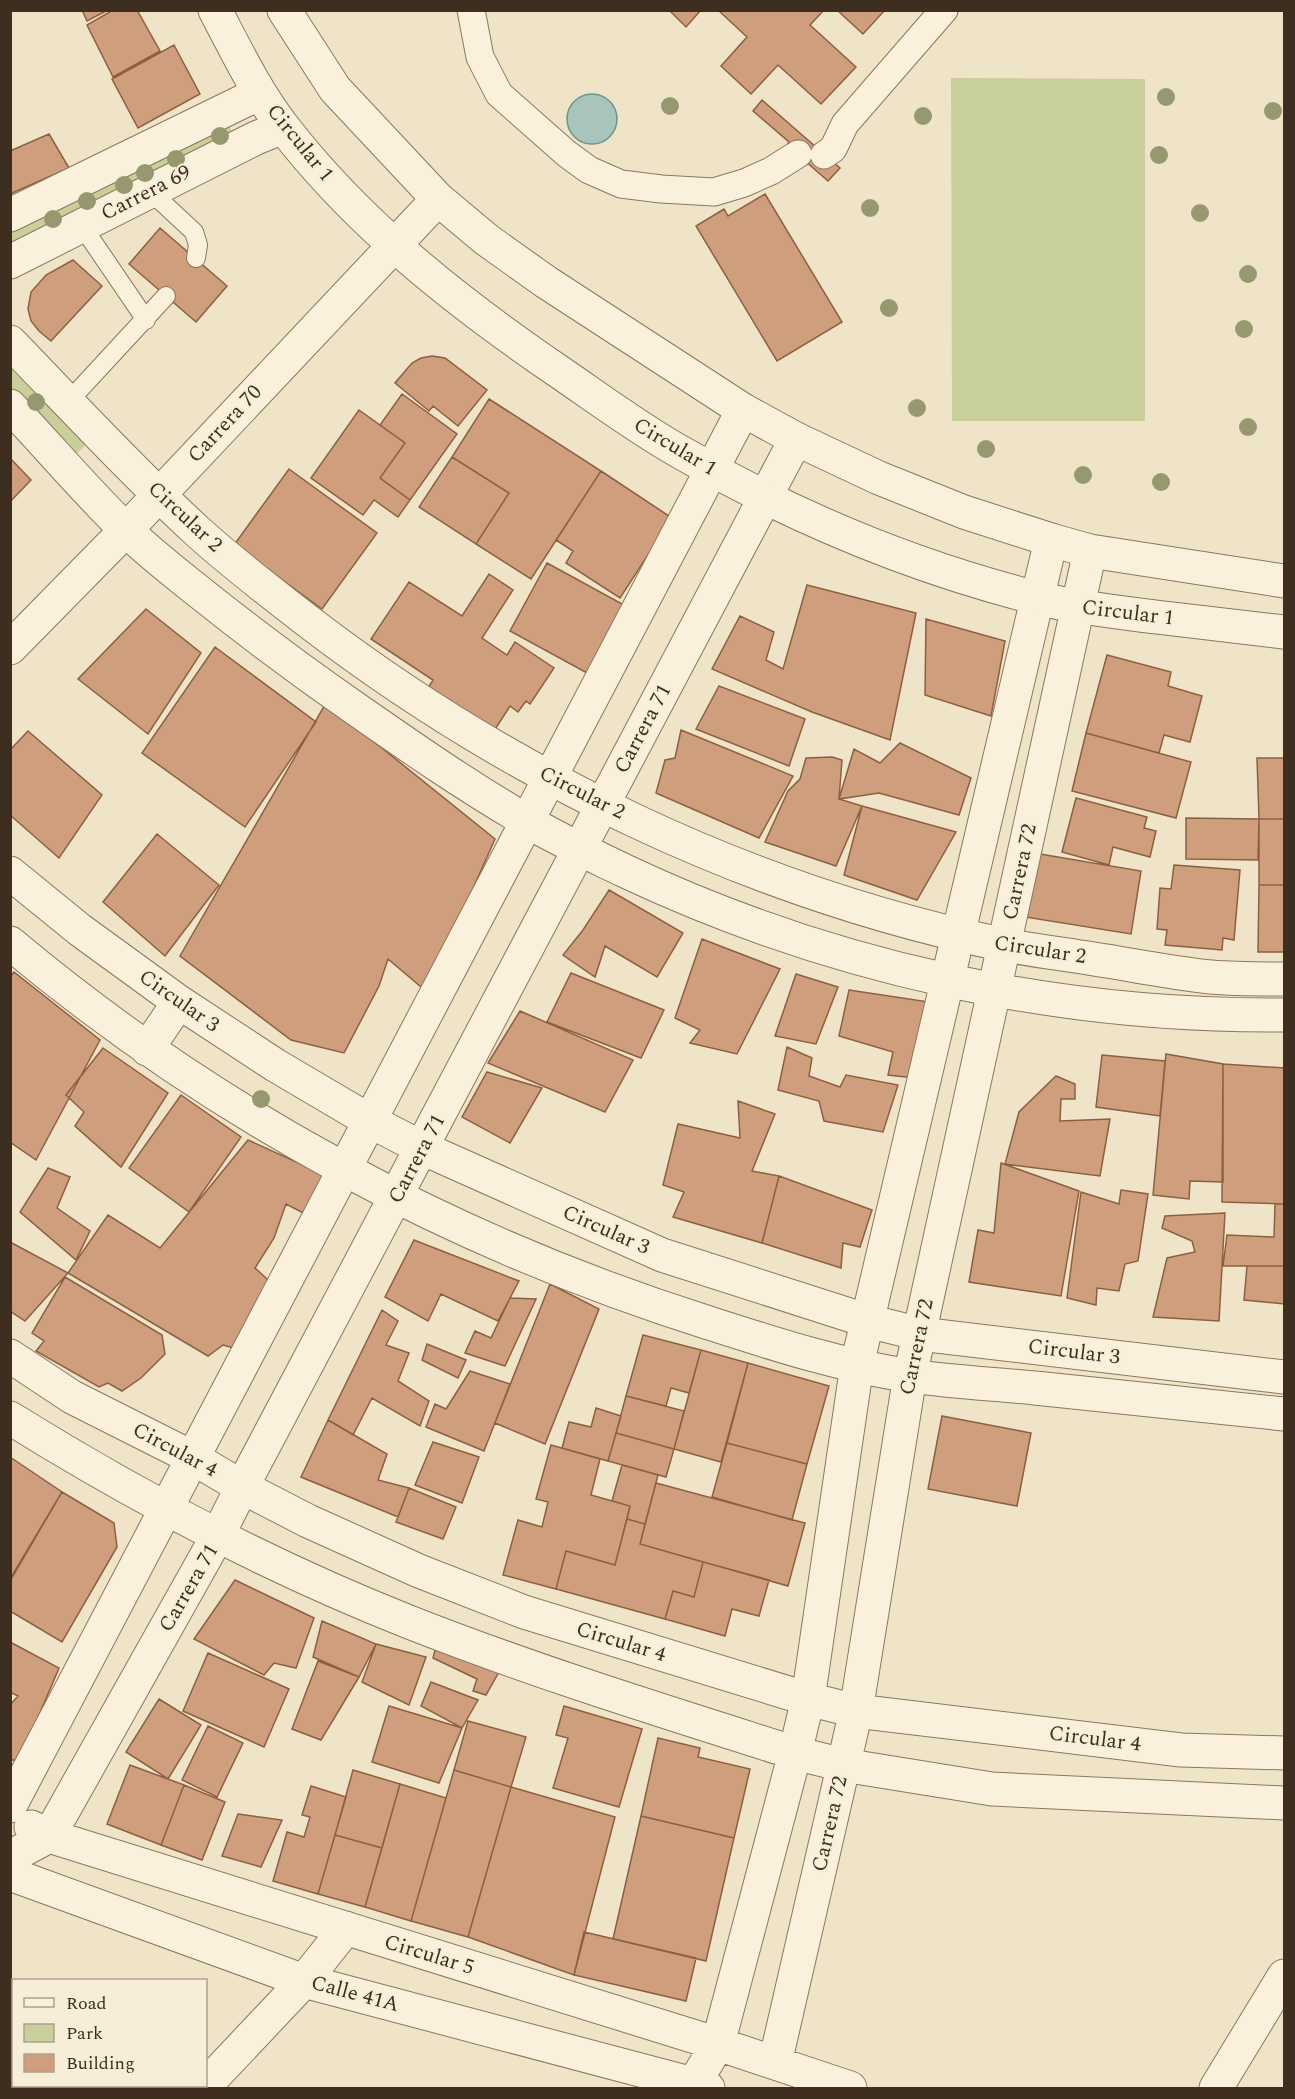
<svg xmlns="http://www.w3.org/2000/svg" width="1295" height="2099" font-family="Spectral,serif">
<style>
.green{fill:#c9cf9b}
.water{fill:#a9c4bc;stroke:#6f938a;stroke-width:1.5}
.building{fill:#cf9f7d;stroke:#8d5f41;stroke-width:1.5}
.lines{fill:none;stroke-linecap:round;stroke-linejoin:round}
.service-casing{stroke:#8d765c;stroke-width:20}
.pedestrian-casing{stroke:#8d765c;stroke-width:29}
.minor-casing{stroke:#8d765c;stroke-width:35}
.tertiary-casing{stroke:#8d765c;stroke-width:35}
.service{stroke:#faf1dc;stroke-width:18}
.pedestrian{stroke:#faf1dc;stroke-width:27}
.minor{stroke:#faf1dc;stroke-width:33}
.tertiary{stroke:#faf1dc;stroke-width:33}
.tree{fill:#96986f}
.labels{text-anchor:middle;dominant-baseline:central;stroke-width:4.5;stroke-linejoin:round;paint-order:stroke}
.street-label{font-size:21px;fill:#3d2e20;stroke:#f7eed8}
</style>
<rect width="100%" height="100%" fill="#f0e4c8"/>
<path class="green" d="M951 78 1145 79V421H952Z
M227 123 237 140 11 248V232Z
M10 356 88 443 71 459 11 392Z"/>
<path class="water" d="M567 119a25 25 0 1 1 50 0a25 25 0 1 1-50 0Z"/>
<path class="building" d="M82 10H108L87 21Z
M113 10H137L160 51 113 77 87 25Z
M669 10H701L686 27Z
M718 10H824L810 25 856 67 821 104 778 65 751 94 721 66 747 37Z
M837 10H885L863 34Z
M174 45 200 94 138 128 112 79Z
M762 100 840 168 828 181 787 145 789 142 753 111Z
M49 134 69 168 10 194V151Z
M765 194 842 322 777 361 696 226 724 209 728 216Z
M160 228 227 286 196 322 129 264Z
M73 260 102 286 51 341 39 331 31 321 28 309 31 292 46 275Z
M432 356 445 358 487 390 458 426 433 406 429 411 395 383 412 363 421 358Z
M402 394 457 434 410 500 380 478 405 443 380 425Z
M489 399 601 471 531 579 476 544 509 493 452 457Z
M359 410 405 443 380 478 410 500 398 517 374 500 363 515 311 478Z
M452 457 509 493 476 544 419 507Z
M10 458 31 480 10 502Z
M289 469 377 533 322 609 234 545Z
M601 471 672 518 620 598 566 563 573 551 556 540Z
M547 563 624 605 587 673 510 631Z
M489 574 513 590 482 638 507 655 515 642 554 668 530 704 526 701 518 712 510 706 494 731 428 688 433 680 371 639 409 582 462 616Z
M807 585 916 613 890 740 812 712 712 669 740 616 774 632 766 660 783 669Z
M146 609 201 653 148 734 78 679Z
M926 619 1005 641 991 716 925 695Z
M215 647 316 722 245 827 142 753Z
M1107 655 1171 672 1168 686 1202 696 1190 742 1164 735 1159 753 1086 733Z
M719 686 805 719 789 766 696 729Z
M326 703 495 839 427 992 388 959 379 986 344 1053 291 1040 180 956Z
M681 730 793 776 759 838 656 793 665 760 675 758Z
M28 731 102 795 59 858 10 815V750Z
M1086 733 1191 762 1176 818 1072 791Z
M900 743 971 778 959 815 879 793 839 799 854 749 880 763Z
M832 757 842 760 839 799 862 806 836 866 765 842 788 791 800 779 806 758Z
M1257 758H1284V819H1259Z
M1076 798 1147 817 1144 828 1156 831 1150 857 1113 847 1109 865 1062 852Z
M862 806 956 832 917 900 844 875Z
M1186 818 1259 819 1258 860 1186 859Z
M1259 819H1284V885H1259Z
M157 834 219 885 165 956 103 902Z
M1034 853 1141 871 1131 934 1025 917Z
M1174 865 1240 870 1234 940 1223 938 1222 950 1165 945 1167 930 1157 929 1160 888 1171 889Z
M1259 885H1284V952H1258Z
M609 890 683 933 657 977 605 946 595 977 563 955 583 930Z
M702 939 780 969 737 1054 690 1043 700 1030 675 1018Z
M14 972 100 1040 36 1160 10 1142V977Z
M571 973 664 1010 641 1058 547 1022Z
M796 974 838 987 816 1044 775 1036Z
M849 990 936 1003 915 1078 888 1075 893 1052 839 1036Z
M520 1011 633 1060 605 1112 488 1063Z
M787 1047 812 1058 809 1076 840 1087 846 1075 898 1085 883 1132 824 1121 819 1101 778 1090Z
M103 1048 168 1093 121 1167 75 1126 84 1112 66 1095Z
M1166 1054 1223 1064V1182L1190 1181 1189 1199 1153 1195Z
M1102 1055 1165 1061 1160 1116 1096 1107Z
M1223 1064 1284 1068V1204L1222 1202Z
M487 1072 542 1088 510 1143 462 1117Z
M1056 1076 1075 1084V1099H1061L1060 1121 1110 1119 1100 1176 1005 1164 1019 1112Z
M181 1095 241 1137 189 1212 129 1168Z
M738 1101 775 1114 752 1171 779 1176 762 1243 673 1217 684 1192 663 1185 678 1124 740 1138Z
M248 1140 327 1176 311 1217 286 1204 274 1238 255 1268 277 1288 237 1349 223 1345 208 1356 68 1273 108 1215 160 1248Z
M1001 1163 1079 1191 1061 1296 969 1282 978 1230 994 1233Z
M48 1168 70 1177 57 1208 90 1231 76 1260 20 1212Z
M779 1176 872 1210 860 1247 843 1243 841 1268 762 1243Z
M1121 1190 1148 1194 1138 1261 1125 1264 1119 1291 1097 1288 1096 1305 1067 1298 1081 1192 1119 1204Z
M1275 1204H1284V1266H1223L1227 1235 1274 1237Z
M1225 1213 1219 1321 1153 1317 1167 1258 1195 1252 1192 1241 1162 1228 1165 1216Z
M414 1240 519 1281 498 1321 441 1294 428 1321 385 1297Z
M10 1242 68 1273 25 1321 10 1311Z
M1247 1266H1284V1304L1244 1300Z
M65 1277 162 1335 165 1354 141 1378 122 1391 108 1383 99 1387 36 1351 44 1341 32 1333Z
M550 1284 599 1309 545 1444 495 1423Z
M510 1298 536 1299 505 1366 465 1353 475 1331 491 1338Z
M382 1310 398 1321 386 1345 409 1353 398 1381 429 1401 420 1426 372 1398 353 1435 328 1420Z
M643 1335 701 1350 689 1393 671 1388 666 1406 626 1396Z
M427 1344 466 1360 458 1378 422 1360Z
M701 1350 748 1363 721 1462 674 1449Z
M748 1363 829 1386 807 1464 727 1443Z
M470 1371 510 1384 484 1451 426 1427 435 1404 446 1409Z
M626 1396 684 1411 674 1449 616 1433Z
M596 1408 621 1416 608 1461 562 1448 569 1422 591 1427Z
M942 1416 1031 1433 1017 1506 928 1489Z
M328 1420 387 1454 378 1480 409 1488 398 1517 301 1477Z
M616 1433 674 1449 666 1477 608 1461Z
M433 1442 479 1457 462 1503 415 1485Z
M727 1443 807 1464 792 1520 712 1497Z
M551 1445 600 1459 591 1495 630 1506 615 1565 566 1551 556 1589 503 1575 518 1520 542 1527 548 1502 536 1499Z
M10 1457 62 1492 10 1579Z
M622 1465 658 1475 645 1524 627 1519 630 1506 612 1501Z
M656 1483 805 1523 788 1586 640 1544Z
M409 1488 456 1507 443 1539 396 1522Z
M62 1492 114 1523 117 1547 62 1642 10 1611V1581Z
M627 1519 645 1524 640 1544 703 1562 694 1597 673 1591 665 1619 556 1589 566 1551 615 1565Z
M703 1562 769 1580 759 1616 732 1609 725 1636 665 1619 673 1591 694 1597Z
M235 1580 314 1618 296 1668 274 1663 264 1675 194 1639Z
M322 1621 376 1644 359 1677 313 1657Z
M438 1638 504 1663 486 1695 473 1691 477 1679 433 1658Z
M10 1642 59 1668 19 1762 10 1759V1705L18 1696 10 1692Z
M376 1644 426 1657 409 1705 362 1682Z
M208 1653 289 1689 264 1747 183 1711Z
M318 1661 359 1677 321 1740 292 1729Z
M431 1682 478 1700 462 1728 421 1706Z
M159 1699 201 1725 168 1779 126 1752Z
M389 1706 462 1728 439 1783 372 1762Z
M564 1706 642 1729 619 1807 553 1788 568 1738 556 1735Z
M468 1721 526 1737 511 1787 454 1770Z
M208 1726 243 1743 217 1797 182 1780Z
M658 1738 700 1748 698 1757 750 1769 734 1838 641 1816Z
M130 1765 184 1785 161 1845 107 1824Z
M353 1770 400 1784 382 1848 335 1835Z
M454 1770 511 1787 468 1937 411 1921Z
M400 1784 446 1798 411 1921 365 1907Z
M184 1785 225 1802 202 1860 161 1845Z
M311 1786 346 1797 318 1894 273 1881 287 1832 304 1837 310 1817 302 1815Z
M511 1787 615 1817 574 1975 468 1937Z
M238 1814 282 1820 261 1867 222 1856Z
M641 1816 734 1838 706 1961 613 1939Z
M335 1835 382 1848 365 1907 318 1894Z
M584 1932 696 1958 686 2001 574 1975Z"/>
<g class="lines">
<defs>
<path id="service" d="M150 191 194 232 198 245 196 258
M82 226 146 320
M68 402 166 296"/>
<path id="pedestrian" d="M471 10 480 57 499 94 567 154 589 170 621 184 661 189 714 192 744 183 771 171 798 154
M824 155 833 149 845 124 944 10"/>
<path id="minor" d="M10 342C71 405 133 472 197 531 231 562 269 591 305 619 509 776 748 891 1000 944 1031 950 1063 954 1094 959 1133 965 1172 973 1211 977 1235 979 1260 979 1284 979
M10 406C49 447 85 490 125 529 149 553 177 574 203 595 253 635 304 673 356 709 412 748 468 787 527 821 559 840 592 855 625 871 831 968 1057 1017 1284 1015
M10 873 80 930 179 1002 275 1065 370 1121 422 1148 662 1255 868 1321 920 1334 1284 1377
M10 943C215 1115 455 1243 709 1323 774 1344 842 1366 911 1376 952 1382 994 1384 1035 1388 1118 1397 1201 1405 1284 1414
M147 1049 179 1002
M10 1356 72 1397 193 1458 242 1487 308 1521 419 1571 524 1612 808 1699 856 1711 1181 1750 1284 1753
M10 1418C137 1497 270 1567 409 1622 536 1672 666 1712 795 1753L843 1765 992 1789 1284 1803
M10 1806 743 410
M31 1827 49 1836 718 2044 850 2088
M10 1857 49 1836 218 1535 242 1487 796 439
M10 1874 304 1981 708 2088
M775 2063 856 1711 910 1376 1090 551
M203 2088 304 1981 346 1928
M688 2088 694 2083 718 2044 795 1753 808 1699 857 1365 1051 540"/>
<path id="tertiary" d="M215 10C236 50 256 92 284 128 359 225 457 302 558 371 599 399 639 429 682 453 794 517 916 568 1041 599 1079 608 1117 612 1156 617 1199 622 1242 627 1284 632
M284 10 335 89 438 199 487 240 546 282 743 410 796 439 879 478 964 512 1051 540 1090 551 1284 581
M10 215 260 93
M10 262 256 138 283 127
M10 648 126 530 438 199
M1216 2088 1284 1976"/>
</defs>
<use href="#service" class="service-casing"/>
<use href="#pedestrian" class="pedestrian-casing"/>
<use href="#minor" class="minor-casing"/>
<use href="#tertiary" class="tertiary-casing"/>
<use href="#service" class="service"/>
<use href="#pedestrian" class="pedestrian"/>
<use href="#minor" class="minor"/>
<use href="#tertiary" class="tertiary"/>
</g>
<g class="tree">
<circle cx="1166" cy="97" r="9"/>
<circle cx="670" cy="106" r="9"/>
<circle cx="1273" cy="111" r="9"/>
<circle cx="923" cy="116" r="9"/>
<circle cx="220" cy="136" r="9"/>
<circle cx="1159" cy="155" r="9"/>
<circle cx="176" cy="159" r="9"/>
<circle cx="145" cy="173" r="9"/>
<circle cx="124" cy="185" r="9"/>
<circle cx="87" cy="201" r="9"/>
<circle cx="870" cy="208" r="9"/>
<circle cx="1200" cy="213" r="9"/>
<circle cx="53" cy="219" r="9"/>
<circle cx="1248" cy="274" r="9"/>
<circle cx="889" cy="308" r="9"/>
<circle cx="1244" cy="329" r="9"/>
<circle cx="36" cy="402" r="9"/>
<circle cx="917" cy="408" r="9"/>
<circle cx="1248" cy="427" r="9"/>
<circle cx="986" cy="449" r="9"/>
<circle cx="1083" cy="475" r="9"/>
<circle cx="1161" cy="482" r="9"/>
<circle cx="261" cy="1099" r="9"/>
</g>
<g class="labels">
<g class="street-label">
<text transform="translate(300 143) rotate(51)">Circular 1</text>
<text transform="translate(146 193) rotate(-27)">Carrera 69</text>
<text transform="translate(225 424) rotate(-47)">Carrera 70</text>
<text transform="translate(675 447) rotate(31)">Circular 1</text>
<text transform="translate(185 517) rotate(43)">Circular 2</text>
<text transform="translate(1128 613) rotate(7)">Circular 1</text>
<text transform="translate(643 729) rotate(-62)">Carrera 71</text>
<text transform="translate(582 793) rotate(27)">Circular 2</text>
<text transform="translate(1020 872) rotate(-78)">Carrera 72</text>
<text transform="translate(1040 950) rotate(9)">Circular 2</text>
<text transform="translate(179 1001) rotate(35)">Circular 3</text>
<text transform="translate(417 1159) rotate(-62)">Carrera 71</text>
<text transform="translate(606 1230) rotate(24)">Circular 3</text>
<text transform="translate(917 1347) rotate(-78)">Carrera 72</text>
<text transform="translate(1074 1352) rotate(7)">Circular 3</text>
<text transform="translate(175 1450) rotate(28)">Circular 4</text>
<text transform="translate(189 1588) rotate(-60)">Carrera 71</text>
<text transform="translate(621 1642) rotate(17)">Circular 4</text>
<text transform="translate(1095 1739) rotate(7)">Circular 4</text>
<text transform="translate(830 1824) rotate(-77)">Carrera 72</text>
<text transform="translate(429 1955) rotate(17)">Circular 5</text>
<text transform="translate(355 1994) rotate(15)">Calle 41A</text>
</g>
</g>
<rect width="1295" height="2099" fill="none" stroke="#3d2e20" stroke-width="24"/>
<rect x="12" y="1979" width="195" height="108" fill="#f7eed8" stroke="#ada18e" stroke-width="1.5"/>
<rect x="24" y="1998" width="30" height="9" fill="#faf1dc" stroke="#ada18e" stroke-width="1.5"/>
<text x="66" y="2009" font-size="18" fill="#3d2e20">Road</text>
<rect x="24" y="2024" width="30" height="18" fill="#c9cf9b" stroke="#ada18e" stroke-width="1.5"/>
<text x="66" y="2039" font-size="18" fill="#3d2e20">Park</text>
<rect x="24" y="2054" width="30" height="18" fill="#cf9f7d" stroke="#ada18e" stroke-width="1.5"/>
<text x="66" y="2069" font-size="18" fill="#3d2e20">Building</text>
</svg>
